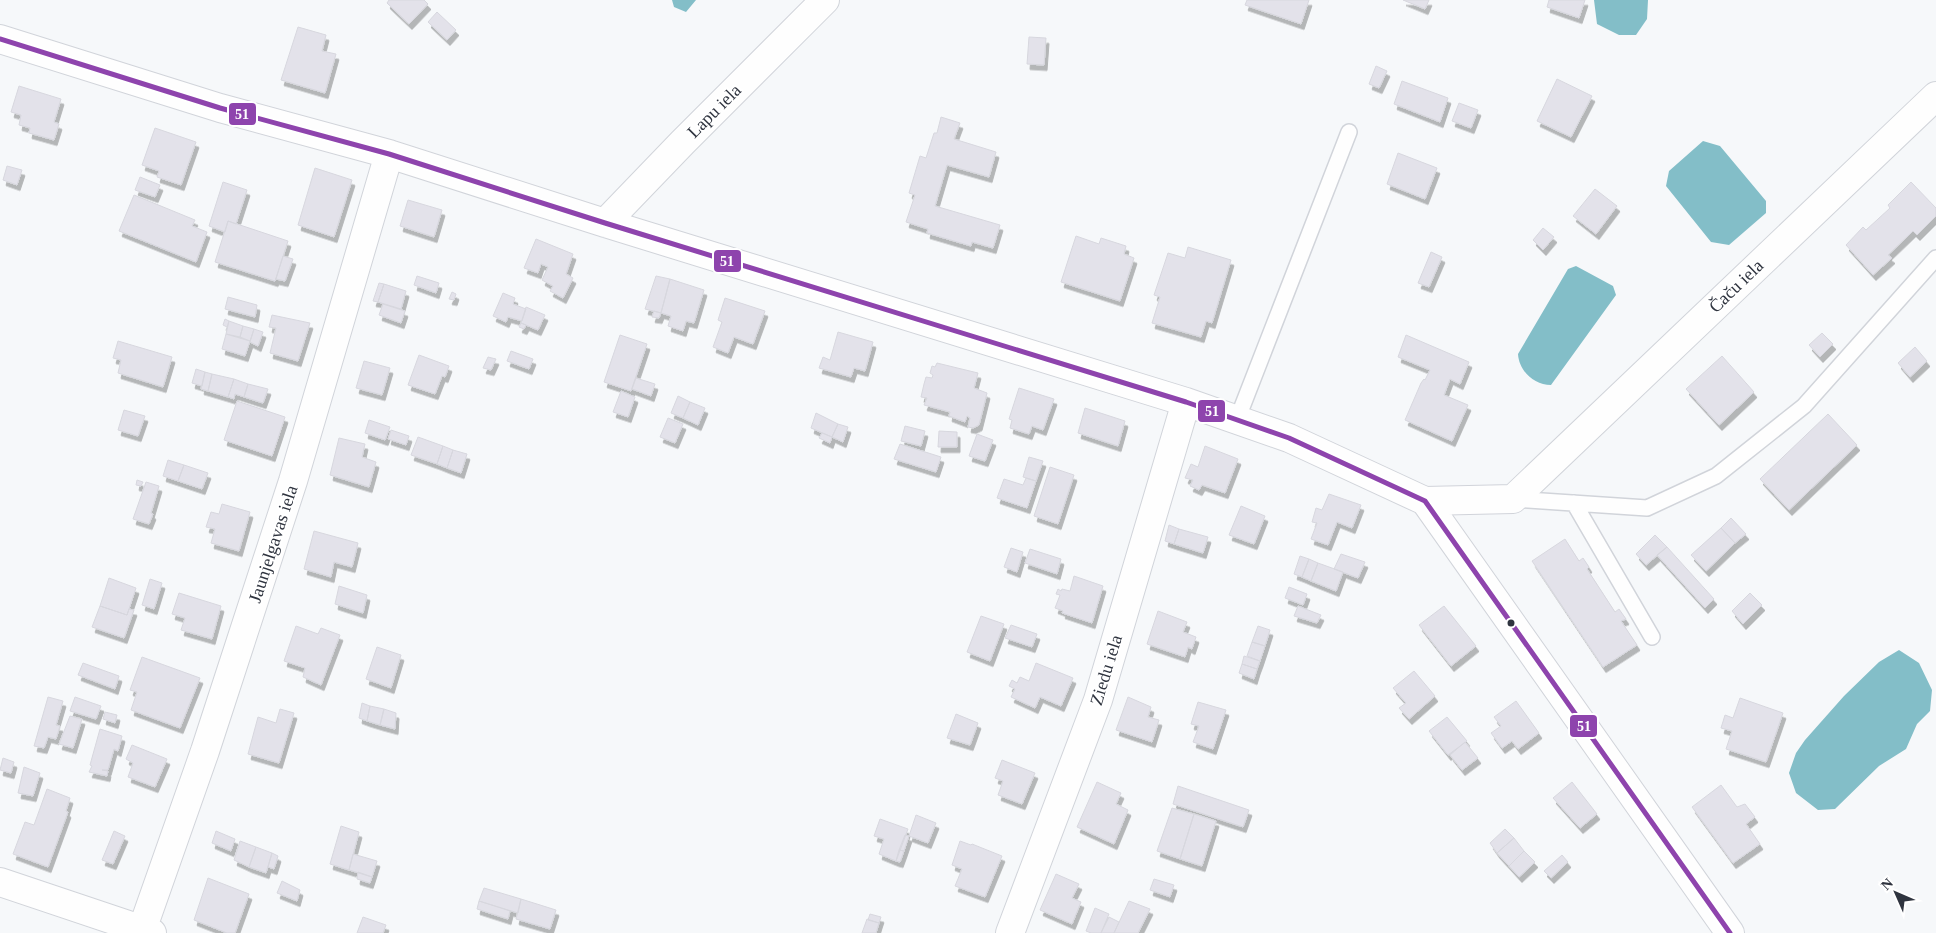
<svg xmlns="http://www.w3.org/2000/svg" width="1936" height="933" font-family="Georgia,serif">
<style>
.water{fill:#83bec8}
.building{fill:#e3e2ea;stroke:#d7d7de;filter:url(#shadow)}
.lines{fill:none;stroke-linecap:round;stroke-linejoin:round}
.lane-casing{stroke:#d1d4da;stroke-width:18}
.street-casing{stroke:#d1d4da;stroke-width:30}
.lane{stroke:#fefefe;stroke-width:15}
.street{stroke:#fefefe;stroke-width:28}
.bus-1-casing{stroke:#fff;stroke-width:9}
.bus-1{stroke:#8e44ad;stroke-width:5}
.bus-dot{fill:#2f343f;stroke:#fff;stroke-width:2}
.labels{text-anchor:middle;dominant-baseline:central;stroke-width:4.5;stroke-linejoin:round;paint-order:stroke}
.street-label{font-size:18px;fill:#2f343f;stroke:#fff}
.line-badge{stroke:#fff;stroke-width:2}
.badge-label{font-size:14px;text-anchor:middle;font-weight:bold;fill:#fff}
</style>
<defs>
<filter id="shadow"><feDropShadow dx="3" dy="5.5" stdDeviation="0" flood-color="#0004"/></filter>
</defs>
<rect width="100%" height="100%" fill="#f6f8fa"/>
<path class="water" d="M672 0H696L686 12 674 7Z
M1594 0H1648L1647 19 1636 35H1619L1597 24Z
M1703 141 1720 146 1766 201V213L1729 245 1711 242 1666 186 1669 171Z
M1576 266 1613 286 1616 295 1551 385C1534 385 1519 371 1518 354L1568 269Z
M1899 650 1919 663 1932 690 1930 711 1917 724 1906 749 1879 766 1835 809 1818 810 1796 793 1789 773 1796 753 1805 740 1844 696 1879 662Z"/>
<path class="building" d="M389 0H424L428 4 409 24 387 3Z
M1247 0H1309L1301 24 1245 5Z
M1403 0H1429L1425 9Z
M1549 0H1585L1579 18 1547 7Z
M437 12 456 30 447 40 428 22Z
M298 27 326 35 322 51 336 54 325 93 281 80Z
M1029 37 1046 38 1044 65 1027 64Z
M1376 66 1387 71 1379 88 1369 84Z
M1557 79 1592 96 1571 137 1537 121Z
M1402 81 1448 98 1440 122 1394 104Z
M19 86 61 99 54 122 59 124 54 140 29 133 30 128 19 125 21 115 11 112Z
M1459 103 1478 110 1471 128 1452 121Z
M941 117 960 123 954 139 996 152 989 177 947 165 935 206 1000 225 993 248 972 242 971 246 927 233 928 229 906 222 915 195 909 193 920 156 926 158 934 133H937Z
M155 128 196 142 181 185 157 177 159 171 142 165Z
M1398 153 1437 168 1425 199 1387 184Z
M7 166 22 170 17 185 3 180Z
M315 168 352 180 334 237 298 225Z
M140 177 160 185 155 197 135 190Z
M223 182 247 190 236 224 228 221 225 232 209 226Z
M1911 182 1936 208V216L1917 235 1913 231 1888 255 1892 258 1873 275 1846 245 1863 227 1866 230 1890 208 1888 205Z
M1595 189 1617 206 1596 234 1573 216Z
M134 195 195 220 192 226 207 232 196 262 119 231Z
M408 200 442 210 434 237 400 226Z
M228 221 288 241 275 281 215 262Z
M1543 228 1554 237 1543 250 1533 240Z
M1076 236 1099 244 1101 238 1126 246 1124 254 1134 258 1120 301 1061 282Z
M536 239 573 254 566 274 573 278 563 298 550 291 553 286 542 280 548 267 541 264 538 273 524 268Z
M1188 247 1231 260 1212 323 1206 321 1201 337 1152 323 1160 297 1154 295 1168 253 1185 258Z
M1431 252 1442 257 1429 287 1418 283Z
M283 256 293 259 285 281 276 279Z
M417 276 439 283 436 293 414 285Z
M656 276 670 279 661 313 645 309Z
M670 279 704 290 694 323 686 321 683 331 668 326 671 316 661 313Z
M379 283 384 284 378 302 373 301Z
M384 284 406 291 401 309 378 302Z
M452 292 456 294 454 300 449 299Z
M503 293 515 298 513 304 526 309 522 321 508 317 506 322 493 316Z
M228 297 257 305 255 317 225 309Z
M725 298 765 311 753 344 734 337 728 353 713 347 722 322 718 320Z
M383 304 405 311 401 323 379 315Z
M526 307 545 315 538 330 521 323Z
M654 311 661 313 659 318 652 317Z
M272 315 310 323 298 361 270 353 276 328 269 327Z
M225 319 229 321 227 327 223 325Z
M229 321 243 326 240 337 226 334Z
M521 323 526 325 524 329 519 327Z
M243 326 254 329 250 341 240 337Z
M254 329 263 332 258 346 250 342Z
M838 332 873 342 865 371 854 368 851 377 819 368 823 357 830 360Z
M1822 333 1833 344 1820 357 1809 345Z
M226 334 250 341 245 356 222 349Z
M620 335 647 344 631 391 604 382Z
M1406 335 1469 362 1460 384 1450 379 1444 395 1468 405 1452 441 1405 420 1421 383 1424 379 1425 380 1430 370 1398 357Z
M118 341 172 357 163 387 118 373 121 360 113 358Z
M1915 347 1927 361 1910 377 1898 363Z
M511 351 533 359 529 369 507 361Z
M419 355 449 366 445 377 442 376 435 394 408 385Z
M1722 356 1754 392 1719 425 1686 389Z
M488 357 496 359 491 370 483 368Z
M364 361 390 368 382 395 356 388Z
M937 363 978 373 974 388 987 393 979 425 973 428 968 427 970 418 967 416 965 422 949 416 950 412 924 405 927 398 921 397 924 384 926 377 932 378 933 375 930 373 932 366 935 367Z
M196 369 205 372 202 386 192 383Z
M205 372 212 374 208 391 201 389Z
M212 374 234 379 228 397 208 391Z
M636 378 655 384 651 396 632 389Z
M234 379 248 384 244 397 235 394 234 399 228 397Z
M248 384 268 389 263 403 244 397Z
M1019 388 1054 399 1043 430 1032 426 1029 434 1010 428 1012 420 1009 419Z
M621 391 635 397 628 417 613 412Z
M678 396 690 402 683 418 671 413Z
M237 401 285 417 272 456 224 440Z
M690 402 705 408 698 425 683 418Z
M1085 408 1125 421 1118 446 1078 433Z
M124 410 145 416 138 436 118 430Z
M816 413 838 424 832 437 811 428Z
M1828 414 1857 445 1789 510 1760 479Z
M668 418 683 424 675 443 660 437Z
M369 420 390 427 385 440 365 433Z
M838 424 848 427 843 442 832 437Z
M905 426 925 431 921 446 901 441Z
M391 430 409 436 406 445 388 439Z
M939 431 957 432V447H938Z
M822 433 832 437 830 443 819 438Z
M977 434 993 440 985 461 969 456Z
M418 437 443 446 437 464 411 455Z
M339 438 365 444 362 457 376 462 369 487 330 475Z
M900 444 941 457 936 472 894 459Z
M443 446 453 450 447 468 437 464Z
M1205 446 1238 459 1225 493 1202 485 1199 490 1190 486 1193 480 1185 478 1191 464 1198 467Z
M453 450 467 454 461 473 447 468Z
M1029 457 1043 461 1036 481 1023 477Z
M168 460 184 465 178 481 163 476Z
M184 465 208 473 202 489 178 481Z
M1050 467 1074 475 1058 524 1034 516Z
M1026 478 1036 481 1027 508 997 498 1004 479 1023 485Z
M137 480 143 482 141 486 136 485Z
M146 482 159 486 151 513 153 514 149 524 133 519Z
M1329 494 1361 505 1352 528 1337 522 1328 545 1311 539 1317 523 1312 522 1316 508 1322 510Z
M222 504 250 512 239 551 211 543 215 529 206 527 211 512 219 514Z
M1241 506 1265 516 1254 544 1229 535Z
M1731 518 1746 534 1735 543 1721 528Z
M1169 525 1179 529 1174 544 1165 541Z
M1721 528 1735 543 1706 571 1691 555Z
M1179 529 1208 537 1203 553 1174 544Z
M314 531 358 543 352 567 334 562 331 577 304 569Z
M1655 535 1667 547 1646 565 1636 554Z
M1565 539 1579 561 1583 558 1589 567 1587 569 1615 612 1619 609 1626 619 1621 621 1637 645 1603 667 1532 561Z
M1667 547 1714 599 1705 608 1657 555Z
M1011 548 1023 552 1017 572 1004 567Z
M1030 549 1061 559 1057 574 1025 563Z
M1341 554 1365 562 1358 578 1334 569Z
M1300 556 1309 559 1302 577 1294 574Z
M1309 559 1318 563 1311 581 1302 577Z
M1318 563 1343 572 1336 591 1311 581Z
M1074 576 1103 586 1092 623 1062 613 1063 611 1055 608 1060 595 1056 594 1058 589 1061 591 1062 589 1070 591Z
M109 578 136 588 127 615 100 606Z
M150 579 162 583 154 609 142 605Z
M339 586 367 595 363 613 335 604Z
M1289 587 1307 594 1303 605 1285 598Z
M179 593 221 606 212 639 181 630 185 618 172 614Z
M1750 593 1762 605 1743 624 1732 611Z
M100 606 127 615 129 609 134 610 124 638 92 627Z
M1298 606 1321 615 1317 623 1294 616Z
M1444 606 1476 646 1451 666 1419 625Z
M1158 611 1187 622 1183 632 1196 637 1192 649 1188 647 1185 657 1147 644Z
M981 616 1004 624 990 661 967 652Z
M1011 625 1037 634 1032 647 1005 638Z
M296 626 318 634 321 628 340 635 321 685 303 677 305 668 284 661Z
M1258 626 1270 630 1265 646 1252 642Z
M1252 642 1265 646 1260 661 1247 656Z
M377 647 401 655 391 688 366 679Z
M1244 656 1260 661 1257 669 1242 664Z
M142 657 200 678 180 728 131 710 137 692 130 690Z
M83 663 119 676 115 689 78 675Z
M1036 663 1073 678 1061 706 1040 697 1035 708 1011 697 1015 689 1009 686 1012 680 1017 683 1020 677 1029 681Z
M1242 664 1257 669 1254 679 1239 673Z
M1414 671 1435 696 1409 719 1399 708 1406 703 1393 688Z
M48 697 63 701 56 725 60 726 56 739 48 737 44 748 34 746Z
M75 697 101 706 96 719 70 711Z
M1128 697 1151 707 1148 717 1159 720 1152 742 1116 730Z
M1740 698 1783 713 1766 762 1726 749 1732 731 1721 728 1725 715 1733 718Z
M1516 701 1539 733 1518 749 1512 741 1502 748 1491 733 1501 726 1494 717Z
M1198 702 1226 710 1213 749 1193 742 1199 726 1191 724Z
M362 703 370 706 367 721 359 718Z
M370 706 384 709 380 725 367 721Z
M280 709 294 713 279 763 248 754 258 717 276 723Z
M384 709 396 713 395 729 380 725Z
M105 712 117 715 115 723 103 719Z
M956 714 978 723 970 745 947 738Z
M70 716 82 719 73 748 59 744Z
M1447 717 1467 741 1448 755 1429 731Z
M100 729 122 736 118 751 114 749 108 770H102L108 771 107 776 89 772 92 766 90 765Z
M1465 742 1478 758 1462 770 1450 755Z
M132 745 167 759 155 787 128 777 133 763 126 759Z
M3 758 14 762 11 773 0 770Z
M1002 760 1035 773 1022 804 998 795 1003 781 995 778Z
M24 767 40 773 33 796 18 793Z
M1097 782 1121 793 1116 804 1128 810 1114 844 1077 827Z
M1572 782 1597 814 1580 828 1553 798Z
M1721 785 1737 807 1745 804 1755 817 1746 824 1760 844 1733 863 1692 807Z
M1178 786 1249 810 1243 827 1173 804Z
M47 789 70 798 66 811 68 812 48 867 13 854 25 822 34 825Z
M1172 808 1194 814 1180 859 1157 851Z
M1194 814 1216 821 1202 866 1180 859Z
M916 815 936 823 928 843 909 836Z
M880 819 908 829 896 861 879 854 884 839 874 836Z
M341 826 359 832 349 870 330 864Z
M1505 829 1514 838 1497 853 1490 843Z
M114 831 125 836 113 864 102 860Z
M216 831 235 839 231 851 212 843Z
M905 835 909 836 904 851 899 850Z
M1514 838 1524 851 1509 866 1497 853Z
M240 841 256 847 249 867 234 860Z
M960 841 971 845 972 844 1002 856 985 897 955 886 962 869 952 865Z
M256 847 272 853 266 873 249 867Z
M899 850 904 851 900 862 896 861Z
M1524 851 1535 862 1519 877 1509 866Z
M272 853 278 856 274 869 268 867Z
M353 854 377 861 372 877 349 870Z
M1562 855 1568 862 1551 878 1544 871Z
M358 872 372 877 370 883 357 879Z
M1056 874 1079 884 1072 898 1081 902 1072 924 1040 910Z
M208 878 249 894 235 933H227L194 920Z
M1154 879 1174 885 1170 897 1150 890Z
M282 881 300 890 297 901 277 893Z
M484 888 521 899 518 913 479 901Z
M521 899 556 910 550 929 516 919Z
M479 901 510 911 508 919 477 909Z
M1129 901 1150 909 1138 933H1114Z
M1095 908 1109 914 1101 933H1091L1086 931Z
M870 914 881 917 879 923 868 920Z
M363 917 386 925 383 933H357Z
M1109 917 1119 922 1114 933H1101Z
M867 919 879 923 876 933H862Z"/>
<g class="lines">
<defs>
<path id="lane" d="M1237 420 1349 132
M1513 499 1647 508 1716 476 1804 406 1936 258
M1574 503 1652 637"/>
<path id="street" d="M0 39 220 108 389 154 605 223 1186 402 1289 438 1425 501 1730 933
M605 223 683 142 825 0
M1425 501 1513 499 1936 96
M0 882 152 933
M142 930 205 751 293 481 389 154
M1010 933 1098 700 1186 402"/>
</defs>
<use href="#lane" class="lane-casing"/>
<use href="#street" class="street-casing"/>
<use href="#lane" class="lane"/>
<use href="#street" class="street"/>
<defs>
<path id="bus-1" d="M0 39 220 108 389 154 605 223 1186 402 1289 438 1425 501 1730 933"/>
</defs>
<use href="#bus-1" class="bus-1-casing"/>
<use href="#bus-1" class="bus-1"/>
</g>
<circle class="bus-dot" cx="1511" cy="623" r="4.5"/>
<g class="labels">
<g class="street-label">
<text transform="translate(714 111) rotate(-45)">Lapu iela</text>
<text transform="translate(1736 286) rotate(-44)">Čaču iela</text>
<text transform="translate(273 544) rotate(-72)">Jaunjelgavas iela</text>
<text transform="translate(1106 670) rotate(-73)">Ziedu iela</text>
</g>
</g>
<g class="line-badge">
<rect x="228" y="102" width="29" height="24" rx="5" fill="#8e44ad"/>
<rect x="713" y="249" width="29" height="24" rx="5" fill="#8e44ad"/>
<rect x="1197" y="399" width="29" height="24" rx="5" fill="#8e44ad"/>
<rect x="1569" y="714" width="29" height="24" rx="5" fill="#8e44ad"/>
</g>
<g class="badge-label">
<text x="242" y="119">51</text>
<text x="727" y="266">51</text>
<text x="1212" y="416">51</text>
<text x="1584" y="731">51</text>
</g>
<g transform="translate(1896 893) rotate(315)" stroke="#ffffff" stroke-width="4" paint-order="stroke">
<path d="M0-4L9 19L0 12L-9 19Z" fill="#2f343f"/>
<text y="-8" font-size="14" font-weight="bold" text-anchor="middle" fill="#2f343f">N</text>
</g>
</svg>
